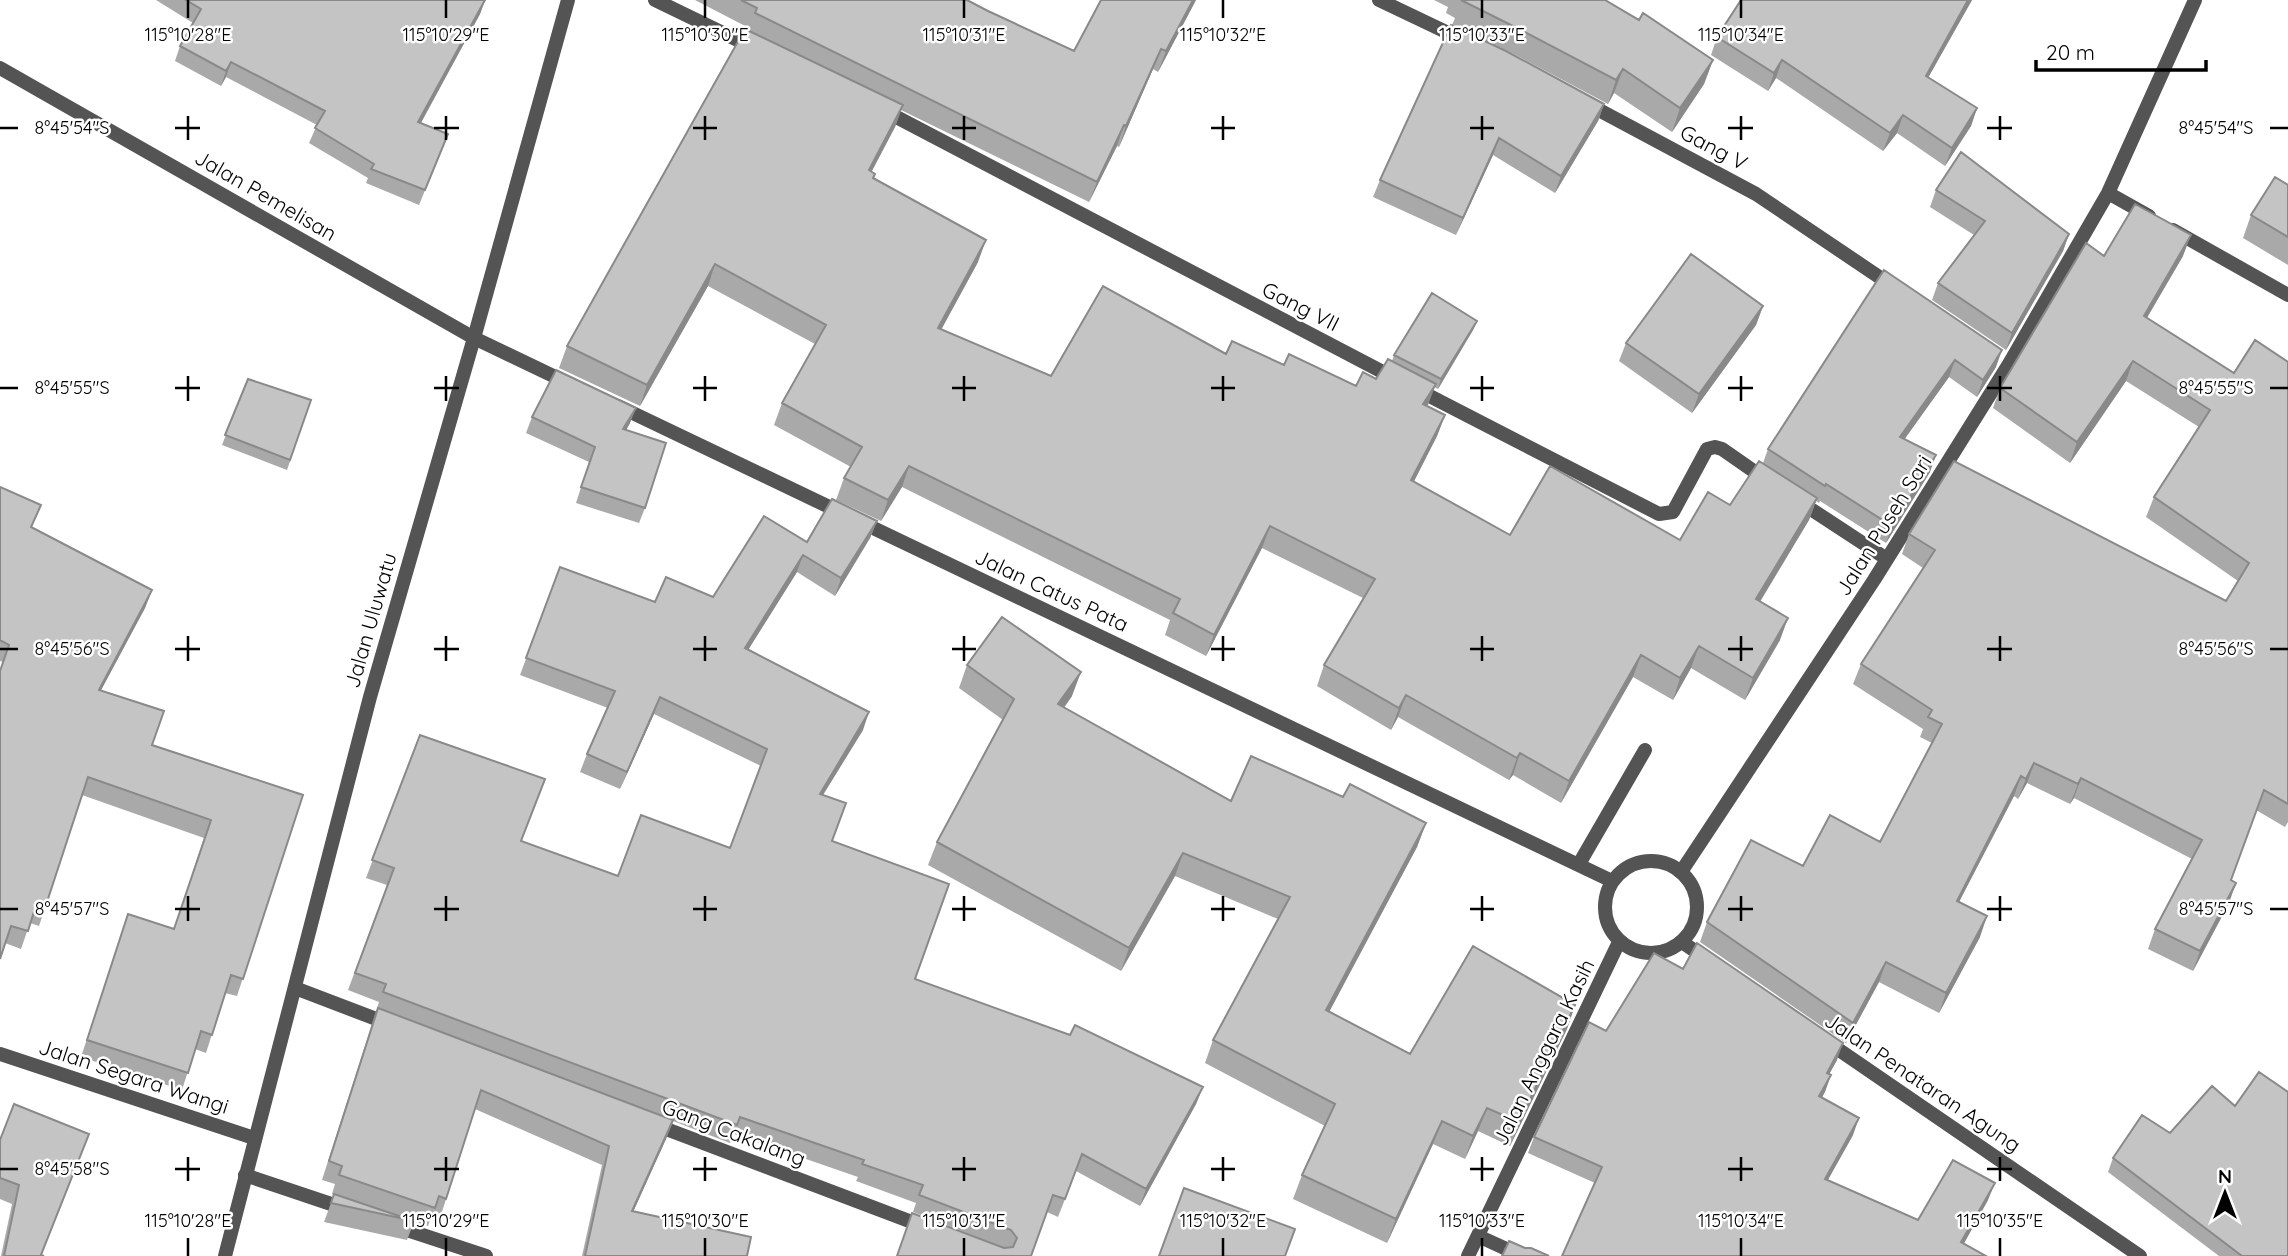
<svg xmlns="http://www.w3.org/2000/svg" width="2288" height="1256" font-family="Quicksand,sans-serif">
<style>
.lines{fill:none;stroke-linecap:round;stroke-linejoin:round}
.service{stroke:#545454;stroke-width:14}
.minor{stroke:#545454;stroke-width:14}
.tertiary{stroke:#545454;stroke-width:14}
.wall{fill:#a9a9a9}
.shaded-wall{fill:#898989}
.building{fill:#c4c4c4;stroke:#898989;stroke-width:2}
.ticks{fill:none;stroke:#000;stroke-width:2.5}
.labels{text-anchor:middle;dominant-baseline:central;stroke-width:5;stroke-linejoin:round;paint-order:stroke}
.street-label{font-size:21px;fill:#000;stroke:#fff}
.ticks-label{font-size:18px;text-anchor:middle;fill:#000;stroke:#fff;stroke-width:5;stroke-linejoin:round;paint-order:stroke}
</style>
<rect width="100%" height="100%" fill="#fff"/>
<g class="lines">
<path class="service" d="M1579 864 1645 750"/>
<path class="minor" d="M655 0 754 48
M1379 0 1463 40
M0 68 474 338 568 383
M1584 102 1756 194 1894 287
M883 110 1398 380
M2108 193 2149 216
M2173 230 2288 295
M1416 389 1659 514 1673 512 1707 449 1715 447 1722 449 1768 481
M618 406 1612 881
M1797 500 1887 559
M1605 907a46 46 0 1 1 92 0a46 46 0 1 1-92 0Z
M1681 872 1874 580 2009 364 2108 193 2195 0
M1682 942 1708 960
M295 988 392 1025
M1826 1041 2140 1256
M0 1054 254 1138
M653 1124 925 1227
M245 1175 346 1209
M392 1225 486 1256
M1478 1236 1522 1256
M1468 1256 1619 942"/>
<path class="tertiary" d="M225 1256 370 697 474 338 568 0"/>
</g>
<path class="wall" d="M156 0H485L480 14 421 123 448 134 419 205 366 183 368 178 309 143 317 125 226 77 221 86 175 61 180 46 193 23Z
M695 0H967L988 11 1074 51 1196 0 1158 72 1153 69 1119 147 1117 146 1089 202 901 110 895 127 871 172 875 174 874 178 978 262 941 330 1051 376 1226 354 1284 365 1356 386 1376 379 1392 361 1394 355 1477 321 1473 330 1438 389 1434 387 1427 406 1445 415 1437 436 1414 481 1510 535 1680 540 1730 505 1763 463 1768 449 1884 270 1996 367 1977 397 1949 377 1904 439 1930 472 1886 543 1820 501 1819 503 1816 501 1809 520 1760 602 1780 640 1745 700 1691 668 1673 700 1633 677 1561 803 1513 775 1509 780 1398 717 1391 730 1317 686 1324 665 1363 598 1262 548 1206 656 1165 635 1170 620 902 487 881 521 836 500 844 478 851 467 774 425 782 403 815 344 708 286 640 406 559 368 567 346 748 30 749 28Z
M1434 0H1605L1713 60 1704 84 1672 132 1614 93 1608 104 1508 51 1452 25 1455 18 1446 13 1448 7Z
M1741 0H1972L1928 77 1977 108 1971 126 1945 166 1897 133 1883 151 1776 78 1768 91 1711 55 1717 37Z
M1451 25 1604 104 1598 121 1555 193 1493 155 1456 235 1373 197 1380 180Z
M2288 185V265L2243 238 2251 215Z
M1936 190 2069 234 2063 251 2006 350 1932 300 1938 283 1974 235 1930 207Z
M2104 256H2183L2147 318 2234 373 2288 362V822L2285 827 2256 810 2231 880 2229 903 2193 971 2148 949 2155 929 2192 859 2074 798 2070 804 2027 783 2018 799 2014 796 1959 902 1980 937 1939 1013 1879 982 1846 1043 1700 942 1707 922 1803 866 1880 842 1932 743 1920 737 1923 729 1853 684 1861 664 1923 568 1902 554 1909 534 2226 601 2238 581 2146 517 2154 497 2199 427 2126 381 2070 463 1993 408 2000 388Z
M1763 306 1756 325 1692 413 1619 361 1626 343Z
M248 379 311 400 287 470 222 445Z
M532 417 630 423 626 430 645 508 639 523 576 503 589 462 526 433Z
M0 487 32 528 152 590 145 608 101 690 152 745 303 795 237 996 225 993 206 1053 195 1049 182 1090 81 1057 128 914 174 929 204 838 82 795 39 926 30 923 21 949 5 943 3 662 0 661Z
M877 521 870 538 835 596 797 572 748 650 863 730 823 795 832 841 915 979 1203 1087 1196 1104 1140 1206 1076 1171 1058 1217 1047 1212 1031 1256 1005 1248 913 1212 916 1203 856 1181 858 1177 734 1134 730 1143 673 1121 666 1139 633 1211 747 1256H582L602 1165 475 1109 440 1218 432 1215 428 1226 414 1222 407 1240 324 1222 334 1195 332 1194 335 1184 322 1180 379 1002 348 990 387 885 366 878 420 735 522 841 618 876 730 848 761 766 654 714 620 789 580 772 587 754 608 708 520 675 560 567 655 602 713 597 807 542Z
M967 665 1072 696 1064 708 1231 801 1343 797 1426 823 1417 847 1329 1011 1410 1054 1575 1005 1567 1029 1510 1146 1478 1131 1465 1159 1433 1144 1387 1243 1293 1199 1302 1175 1325 1126 1205 1063 1213 1040 1278 919 1175 876 1121 971 928 865 937 842 1003 720 959 688Z
M1606 1031 1837 1060 1829 1074 1831 1075 1822 1098 1853 1135 1827 1181 1918 1220 1988 1200 1964 1243 1595 1183 1528 1153 1534 1137Z
M2235 1106 2288 1256H2219L2108 1172 2113 1158 2170 1133Z
M89 1134 41 1255 44 1256H1L12 1204 0 1199V1140Z"/>
<path class="shaded-wall" d="M485 0 480 14 413 137 418 122Z
M1193 0H1196L1158 72 1166 51Z
M1968 0H1972L1919 94 1926 76Z
M1161 49 1153 69 1119 147 1126 126Z
M1713 60 1704 84 1672 132 1680 108Z
M1782 60 1776 78 1768 91 1774 73Z
M231 62 226 77 221 86 226 71Z
M1623 69 1614 93 1608 104 1616 80Z
M1604 104 1598 121 1555 193 1561 176Z
M903 105 895 127 861 192 869 170Z
M1977 108 1971 126 1945 166 1952 148Z
M1903 115 1897 133 1883 151 1890 133Z
M1124 125 1117 146 1089 202 1097 182Z
M1499 138 1493 155 1456 235 1463 218Z
M2069 234 2063 251 2006 350 2012 333Z
M2191 235 2183 256 2136 336 2144 316Z
M986 240 978 262 930 350 938 328Z
M715 264 708 286 640 406 647 385Z
M1763 306 1756 325 1692 413 1699 394Z
M1477 321 1473 330 1438 389 1441 379Z
M2002 350 1996 367 1977 397 1983 380Z
M1955 360 1949 377 1894 454 1900 437Z
M2133 361 2126 381 2070 463 2077 442Z
M1436 384 1428 405 1423 404Z
M636 408 630 423 618 445 623 429Z
M1445 415 1437 436 1404 501 1411 480Z
M1936 455 1930 472 1886 543 1892 526Z
M909 466 902 487 881 521 888 500Z
M1817 498 1809 520 1748 621 1756 599Z
M877 521 870 538 835 596 841 578Z
M1270 526 1262 548 1206 656 1214 635Z
M803 555 797 572 738 666 745 648Z
M152 590 145 608 92 707 99 690Z
M1788 618 1780 640 1745 700 1753 678Z
M1699 646 1691 668 1673 700 1680 678Z
M1641 655 1633 677 1561 803 1569 781Z
M1081 672 1072 696 1049 728 1058 704Z
M1406 695 1398 717 1391 730 1399 708Z
M660 697 654 714 620 789 627 772Z
M869 712 863 730 813 811 820 794Z
M1520 753 1513 775 1509 780 1517 758Z
M2034 763 2027 783 2018 799 2026 779Z
M2021 776 2014 796 1949 921 1957 901Z
M2081 778 2074 798 2070 804 2078 784Z
M1426 823 1417 847 1318 1033 1326 1010Z
M1183 853 1175 876 1121 971 1129 948Z
M2236 883 2229 903 2193 971 2200 951Z
M1987 916 1980 937 1939 1013 1946 993Z
M1886 962 1879 982 1846 1043 1853 1023Z
M1575 1005 1567 1029 1510 1146 1519 1122Z
M1843 1043 1837 1060 1821 1089 1827 1073Z
M1831 1075 1825 1092 1813 1113 1819 1096Z
M1203 1087 1196 1104 1140 1206 1146 1189Z
M1487 1108 1478 1131 1465 1159 1473 1136Z
M1859 1118 1853 1135 1819 1196 1825 1179Z
M673 1120 666 1139 625 1230 632 1211Z
M1442 1121 1433 1144 1387 1243 1396 1219Z
M1995 1183 1988 1200 1957 1256 1961 1242Z"/>
<path class="building" d="M186 0H485L418 122 448 134 425 190 371 169 374 164 315 128 325 111 231 62 226 71 180 46 201 9Z
M741 0H967L988 11 1074 51 1101 0H1193L1166 51 1161 49 1126 126 1124 125 1097 182 755 13 757 8Z
M1461 0H1605L1639 20 1643 13 1713 60 1680 108 1623 69 1616 80 1517 28Z
M1741 0H1968L1926 76 1977 108 1952 148 1903 115 1890 133 1782 60 1774 73 1717 37Z
M1451 25 1506 51 1604 104 1561 176 1499 138 1463 218 1380 180Z
M745 29 903 105 869 170 875 174 873 178 986 240 938 328 1051 376 1103 286 1226 354 1232 341 1284 365 1289 354 1356 386 1363 372 1376 379 1388 359 1436 384 1423 404 1445 415 1411 480 1510 535 1550 466 1680 540 1708 492 1730 505 1759 461 1817 498 1756 599 1788 618 1753 678 1699 646 1680 678 1641 655 1569 781 1520 753 1517 758 1406 695 1399 708 1324 665 1375 579 1270 526 1214 635 1173 613 1180 599 909 466 888 500 844 478 862 447 782 403 826 325 715 264 647 385 567 346Z
M1961 152 2069 234 2012 333 1938 283 1985 221 1936 190Z
M2275 177 2288 185V237L2251 215Z
M2135 204 2191 235 2144 316 2234 373 2255 340 2288 362V804L2264 790 2231 880 2236 883 2200 951 2155 929 2202 840 2081 778 2078 784 2034 763 2026 779 2021 776 1957 901 1987 916 1946 993 1886 962 1853 1023 1707 922 1751 840 1803 866 1830 815 1880 842 1942 724 1928 717 1932 710 1861 664 1935 550 1909 534 1954 461 2226 601 2249 563 2154 497 2210 410 2133 361 2077 442 2000 388 2086 243 2104 256Z
M1691 254 1763 306 1699 394 1626 343Z
M1884 270 2002 350 1983 380 1955 360 1900 437 1936 455 1892 526 1826 484 1825 486 1768 449Z
M1432 293 1477 321 1441 379 1394 355Z
M556 370 636 408 623 429 666 443 645 508 581 487 595 447 532 417Z
M248 379 311 400 290 460 225 435Z
M0 487 41 505 31 527 152 590 99 690 164 711 152 745 303 795 243 979 231 975 212 1035 201 1031 188 1073 87 1040 128 914 174 929 211 820 88 777 45 908 36 905 28 931 11 926 0 959V671L9 645 0 640Z
M832 499 877 521 841 578 803 555 745 648 869 712 820 794 846 803 832 841 949 884 915 979 1070 1035 1075 1025 1203 1087 1146 1189 1082 1154 1065 1199 1053 1195 1031 1256H897L912 1213 1004 1248 1013 1247 1017 1238 1011 1230 919 1195 923 1185 862 1164 864 1160 740 1117 737 1125 383 992 386 984 355 973 394 868 372 860 420 735 545 779 521 841 618 876 641 815 730 848 767 749 660 697 627 772 587 754 615 691 526 658 560 567 655 602 666 577 713 597 764 516 807 542Z
M1002 617 1081 672 1058 704 1231 801 1251 756 1343 797 1350 784 1426 823 1326 1010 1410 1054 1473 946 1575 1005 1519 1122 1487 1108 1473 1136 1442 1121 1396 1219 1302 1175 1335 1104 1213 1040 1290 897 1183 853 1129 948 937 842 1014 699 967 665Z
M1697 943 1843 1043 1827 1073 1831 1075 1819 1096 1859 1118 1825 1179 1918 1220 1953 1160 1995 1183 1961 1242 1986 1256H1562L1602 1167 1534 1137 1589 1022 1606 1031 1654 953 1683 969Z
M378 1008 673 1120 632 1211 751 1237 747 1256H585L609 1146 481 1090 446 1199 439 1196 435 1208 339 1175 342 1166 329 1161Z
M2259 1072 2288 1092V1256H2242L2113 1158 2142 1115 2170 1133 2212 1086 2235 1106Z
M14 1104 89 1134 41 1255 44 1256H4L19 1185 0 1178V1140Z
M1184 1188 1295 1229 1285 1256H1159Z
M334 1194 414 1221 331 1203Z
M1509 1241 1525 1248H1531L1549 1256H1502Z"/>
<path class="ticks" d="M188 0V18M446 0V18M705 0V18M964 0V18M1223 0V18M1482 0V18M1741 0V18M188 116V140M446 116V140M705 116V140M964 116V140M1223 116V140M1482 116V140M1741 116V140M2000 116V140M0 128H18M175 128H200M434 128H459M693 128H717M952 128H976M1211 128H1235M1470 128H1494M1728 128H1753M1987 128H2012M2270 128H2288M188 376V401M446 376V401M705 376V401M964 376V401M1223 376V401M1482 376V401M1741 376V401M2000 376V401M0 388H18M175 388H200M434 388H459M693 388H717M952 388H976M1211 388H1235M1470 388H1494M1728 388H1753M1987 388H2012M2270 388H2288M188 636V661M446 636V661M705 636V661M964 636V661M1223 636V661M1482 636V661M1741 636V661M2000 636V661M0 649H18M175 649H200M434 649H459M693 649H717M952 649H976M1211 649H1235M1470 649H1494M1728 649H1753M1987 649H2012M2270 649H2288M188 896V921M446 896V921M705 896V921M964 896V921M1223 896V921M1482 896V921M1741 896V921M2000 896V921M0 909H18M175 909H200M434 909H459M693 909H717M952 909H976M1211 909H1235M1470 909H1494M1728 909H1753M1987 909H2012M2270 909H2288M188 1157V1181M446 1157V1181M705 1157V1181M964 1157V1181M1223 1157V1181M1482 1157V1181M1741 1157V1181M2000 1157V1181M0 1169H18M175 1169H200M434 1169H459M693 1169H717M952 1169H976M1211 1169H1235M1470 1169H1494M1728 1169H1753M1987 1169H2012M188 1238V1256M446 1238V1256M705 1238V1256M964 1238V1256M1223 1238V1256M1482 1238V1256M1741 1238V1256M2000 1238V1256"/>
<g class="labels">
<g class="street-label">
<text transform="translate(1714 147) rotate(28)">Gang V</text>
<text transform="translate(266 195) rotate(30)">Jalan Pemelisan</text>
<text transform="translate(1301 306) rotate(27)">Gang VII</text>
<text transform="translate(1883 525) rotate(-58)">Jalan Puseh Sari</text>
<text transform="translate(1052 590) rotate(25)">Jalan Catus Pata</text>
<text transform="translate(370 620) rotate(-74)">Jalan Uluwatu</text>
<text transform="translate(1543 1052) rotate(-64)">Jalan Anggara Kasih</text>
<text transform="translate(134 1076) rotate(18)">Jalan Segara Wangi</text>
<text transform="translate(1923 1082) rotate(34)">Jalan Penataran Agung</text>
<text transform="translate(734 1132) rotate(21)">Gang Cakalang</text>
</g>
</g>
<g class="ticks-label">
<text x="188" y="41">115°10'28"E</text>
<text x="446" y="41">115°10'29"E</text>
<text x="705" y="41">115°10'30"E</text>
<text x="964" y="41">115°10'31"E</text>
<text x="1223" y="41">115°10'32"E</text>
<text x="1482" y="41">115°10'33"E</text>
<text x="1741" y="41">115°10'34"E</text>
<text x="72" y="134">8°45'54"S</text>
<text x="2216" y="134">8°45'54"S</text>
<text x="72" y="394">8°45'55"S</text>
<text x="2216" y="394">8°45'55"S</text>
<text x="72" y="655">8°45'56"S</text>
<text x="2216" y="655">8°45'56"S</text>
<text x="72" y="915">8°45'57"S</text>
<text x="2216" y="915">8°45'57"S</text>
<text x="72" y="1175">8°45'58"S</text>
<text x="188" y="1227">115°10'28"E</text>
<text x="446" y="1227">115°10'29"E</text>
<text x="705" y="1227">115°10'30"E</text>
<text x="964" y="1227">115°10'31"E</text>
<text x="1223" y="1227">115°10'32"E</text>
<text x="1482" y="1227">115°10'33"E</text>
<text x="1741" y="1227">115°10'34"E</text>
<text x="2000" y="1227">115°10'35"E</text>
</g>
<g transform="translate(2225 1193)" stroke="#ffffff" stroke-width="5" paint-order="stroke">
<path d="M0-5L12 26L0 18L-12 26Z" fill="#000000"/>
<text y="-10" font-size="19" font-weight="bold" text-anchor="middle" fill="#000000">N</text>
</g>
<path d="M2036 60v10h170v-10" fill="none" stroke="#000000" stroke-width="3.5"/>
<text x="2046" y="60" font-size="21" fill="#000000" stroke="#ffffff" stroke-width="5" paint-order="stroke">20 m</text>
</svg>
